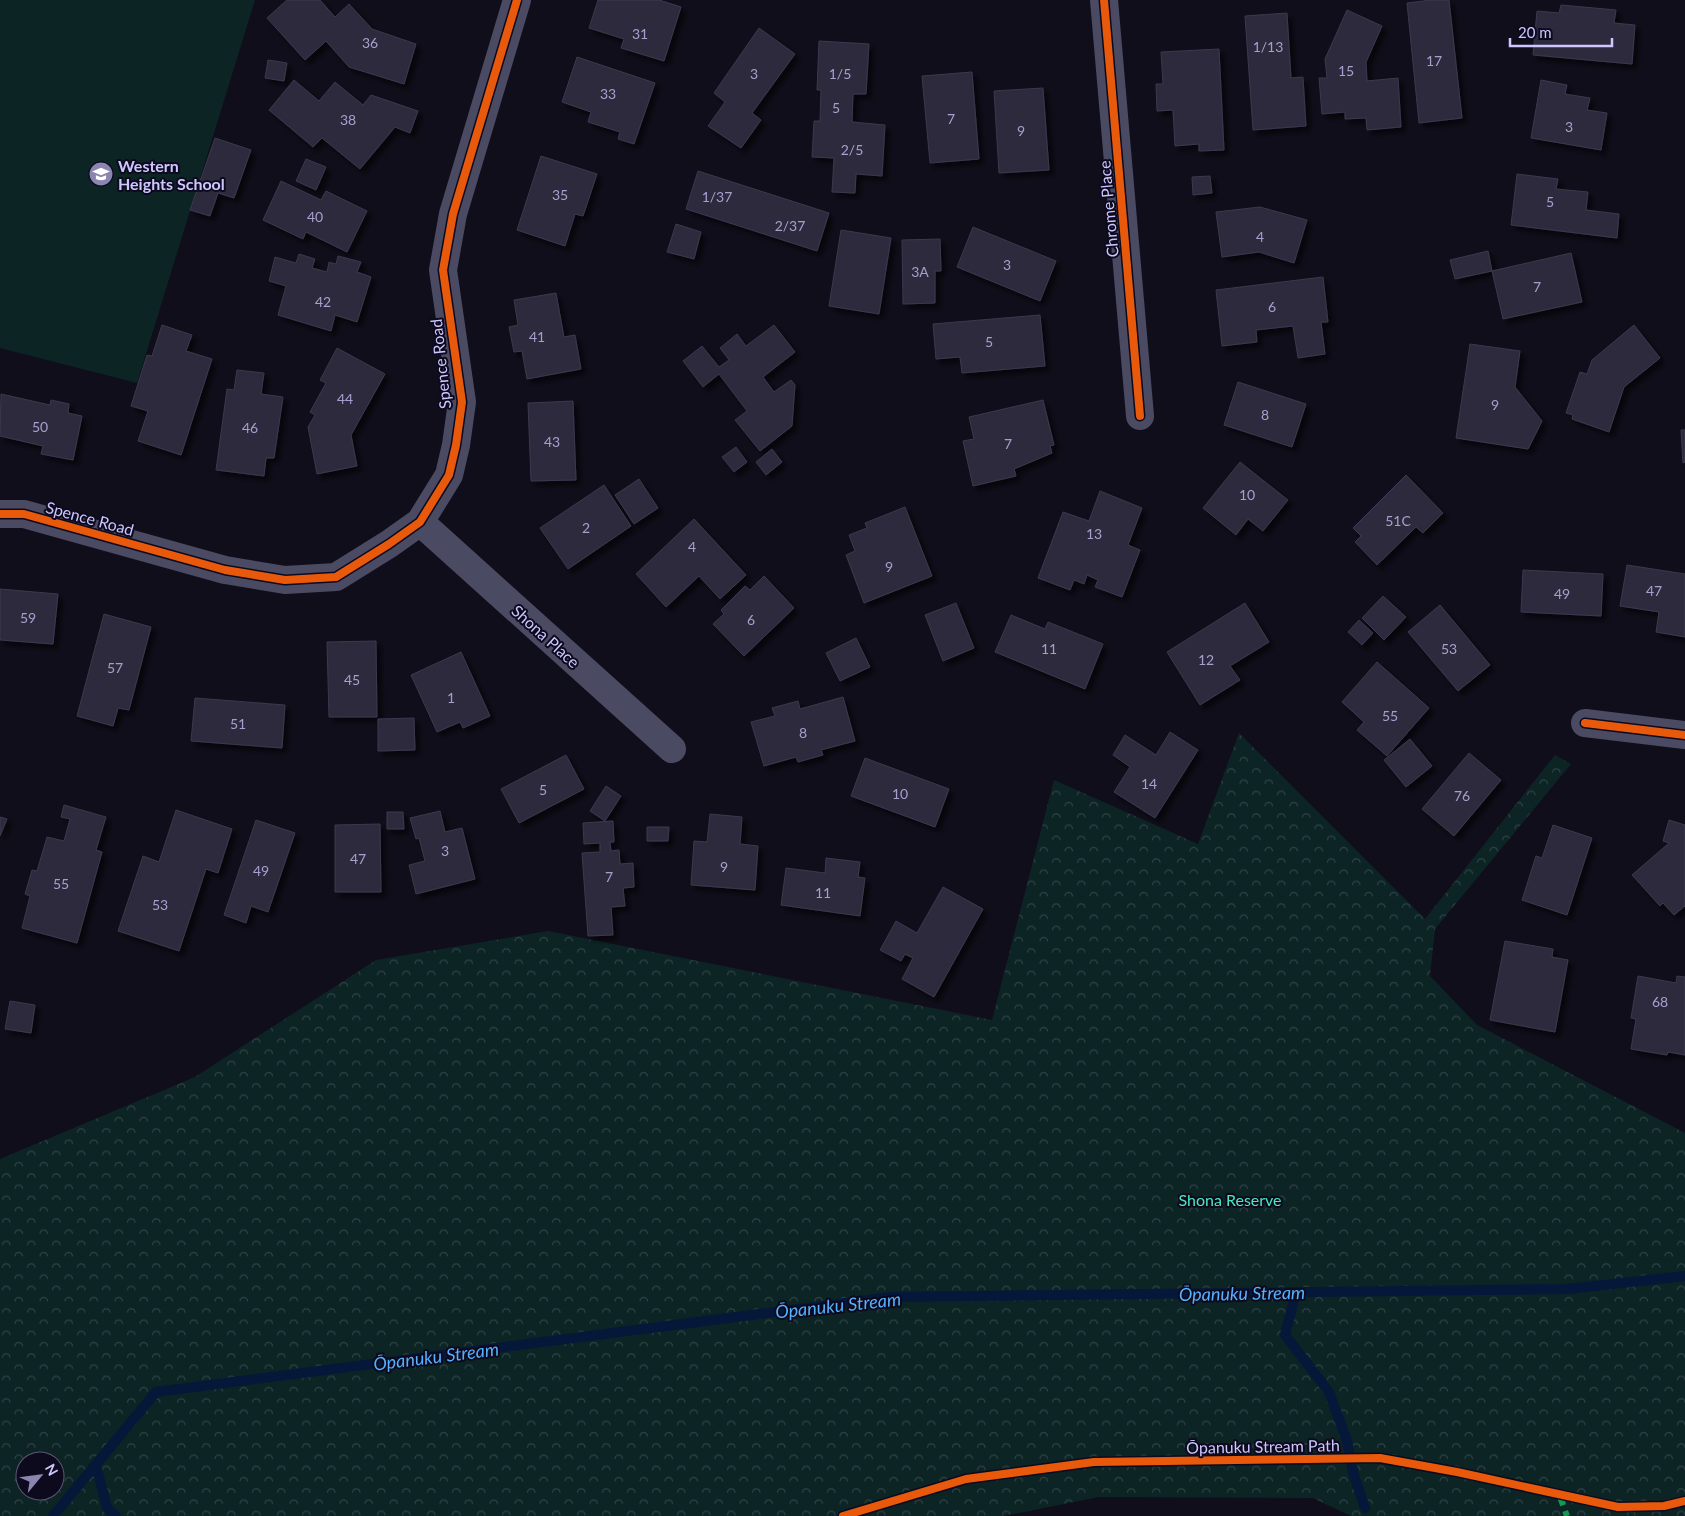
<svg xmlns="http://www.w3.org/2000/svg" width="1685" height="1516" font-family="Lato,sans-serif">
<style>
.grass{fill:#0d2425}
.park{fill:url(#park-crowns);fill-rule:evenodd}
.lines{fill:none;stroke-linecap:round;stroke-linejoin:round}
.stream{stroke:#061839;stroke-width:10}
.building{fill:#2e2b3d;stroke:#3c384f;filter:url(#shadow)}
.minor{stroke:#4a4a63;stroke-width:28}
.quiet{stroke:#139951;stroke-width:6;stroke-dasharray:12 6;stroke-linecap:butt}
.cycleway-casing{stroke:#0d0a1e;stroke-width:11}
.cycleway{stroke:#e8590c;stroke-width:8}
.labels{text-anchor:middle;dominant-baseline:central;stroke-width:4;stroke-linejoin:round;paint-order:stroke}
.number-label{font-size:14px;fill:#a5a0ce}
.poi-label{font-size:16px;font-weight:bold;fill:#cdc7ff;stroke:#0d0a1e;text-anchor:start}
.street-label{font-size:16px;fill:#cdc7ff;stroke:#0d0a1e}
.park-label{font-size:16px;fill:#4be7bf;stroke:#0d0a1e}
.water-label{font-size:18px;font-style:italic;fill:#55b1ff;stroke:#0d0a1e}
</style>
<defs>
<pattern id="park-crowns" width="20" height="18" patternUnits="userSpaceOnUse" patternTransform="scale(1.25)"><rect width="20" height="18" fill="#0d2425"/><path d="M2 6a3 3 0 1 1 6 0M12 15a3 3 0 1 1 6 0" fill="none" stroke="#2f4246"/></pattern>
<filter id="shadow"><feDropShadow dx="4.5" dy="4.5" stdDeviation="2.5" flood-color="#0009"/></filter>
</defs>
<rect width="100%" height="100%" fill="#100e1a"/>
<path class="grass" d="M0 0H255L137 383 0 348Z"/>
<path class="park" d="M1239 733 1425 919 1555 755 1571 764 1435 929 1430 976 1477 1025 1685 1133V1516H1351L1313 1498 1099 1497 1003 1516H0V1159L195 1077 376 960 548 931 992 1020 1054 780 1198 844ZM25 1461H55V1491H25Z"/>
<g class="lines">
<path class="stream" d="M1296 1292 1285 1335 1329 1392 1347 1441 1353 1472 1365 1508
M96 1465 107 1508 116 1516
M53 1516 156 1392 891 1297 1567 1289 1685 1276"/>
</g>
<path class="building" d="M287 0H320L335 17 349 4 372 29 416 44 404 84 349 67 326 41 305 60 267 18Z
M598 0H659L681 7 664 61 621 48 624 39 589 28Z
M1431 0H1449L1462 118 1419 123 1407 3Z
M1561 5 1616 10 1614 23 1635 25 1632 64 1533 55 1537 11 1559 13Z
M1347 10 1382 26 1366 62 1367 81 1398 78 1401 127 1367 130 1366 118 1345 119V112L1322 114 1319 78H1327L1325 59Z
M1287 13 1291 78 1303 77 1306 126 1253 130 1245 16Z
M759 28 795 54 752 113 761 120 741 148 708 126 725 102 714 93Z
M819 41 869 44 866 94H853L852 122 885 125 882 176 856 174 855 193 832 192 834 158 812 157 814 121H820L821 90H817Z
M1219 49 1224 150 1199 151V144L1175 146 1173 110 1157 111 1156 84H1163L1161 52Z
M577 57 655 83 634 144 618 139 620 132 588 122 591 112 562 102Z
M268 60 287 63 284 81 265 78Z
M972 72 979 159 930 163 922 76Z
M294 80 319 101 335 82 363 105 371 95 418 111 410 133 395 127 360 169 322 138 313 147 269 110Z
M1541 80 1567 85 1565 94 1590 98 1587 110 1607 113 1601 150 1531 138Z
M1043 88 1049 170 999 173 994 91Z
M215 138 251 150 234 198 218 193 210 216 190 210Z
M541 156 597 174 583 216 575 214 565 246 517 230Z
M306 159 326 167 316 190 296 181Z
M698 171 829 213 817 251 686 209Z
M1517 174 1558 179 1556 189 1588 192 1586 210 1619 214 1617 238 1511 225Z
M1210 176 1212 193 1193 195 1192 177Z
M281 181 321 200 326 191 367 211 347 252 306 232 303 239 263 220Z
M1260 207 1307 220 1294 263 1259 252 1222 257 1216 212Z
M676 224 701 232 694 259 667 252Z
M973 227 1056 261 1040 301 957 267Z
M841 230 891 238 879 314 829 306Z
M940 239 941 271H935V303L903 304 902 240Z
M1488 251 1492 271 1455 279 1450 260Z
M1571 253 1582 302 1503 319 1492 271Z
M299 254 315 259 312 268 327 272 329 262 336 264 338 256 361 262 357 272 371 277 357 322 335 315 331 331 278 315 286 286 269 281 275 257 296 263Z
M1323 277 1328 322H1321L1325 354 1298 358 1293 326 1256 330 1257 342 1222 346 1216 290Z
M556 293 564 337 575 335 581 369 527 379 522 351 514 352 509 327 518 325 514 300Z
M1040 315 1045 366 962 373 960 357 936 359 933 324Z
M162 325 192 335 186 351 212 359 181 455 138 441 148 411 131 406 147 355 152 356Z
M774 325 795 352 763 377 774 392 791 380 795 385 792 426 760 451 735 420 747 411 719 374 703 387 683 361 702 346 719 367 729 360 720 348 737 334 746 346Z
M1634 325 1660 358 1624 387 1609 432 1572 419 1573 415 1566 413 1580 372 1587 374 1592 360Z
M1470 344 1520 351 1515 387 1542 421 1528 449 1456 438Z
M337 348 385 374 351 435 357 466 317 474 308 427 315 415 310 412 326 383 320 380Z
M237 370 264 373 261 394 283 397 274 458H266L264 476 216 470 227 389 234 390Z
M1238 382 1306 404 1292 447 1224 425Z
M1 394 50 405 51 400 69 404 68 413 82 416 73 460 41 454 43 446 0 436Z
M1043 400 1054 445 1050 446 1052 453 1014 469 1016 476 973 486 963 441 974 439 969 417Z
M573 401 576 480 531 481 528 403Z
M1681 430H1685V462L1683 463Z
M736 447 747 462 734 472 722 457Z
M772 449 782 462 766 475 756 462Z
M1240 462 1288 500 1263 531 1248 519 1236 535 1203 508Z
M1406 475 1443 513 1423 533 1416 527 1377 565 1355 542 1361 536 1353 528Z
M639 479 658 508 634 524 615 495Z
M604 485 631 526 568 569 540 528Z
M1100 491 1142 508 1128 545 1140 550 1122 597 1095 587 1098 580 1087 575 1084 584 1074 580 1070 590 1038 578 1063 512 1089 521Z
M905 507 932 576 864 603 846 555 855 551 849 535 867 528 865 523Z
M694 519 746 575 720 599 699 576 666 607 636 574Z
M1627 565 1685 574V637L1656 632 1659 612 1620 606Z
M1523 570 1603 574 1601 616 1521 612Z
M764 576 794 608 744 656 713 624 724 614 721 610 745 586 750 590Z
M0 589 58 594 53 644 0 640Z
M1383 596 1406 617 1384 640 1362 618Z
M956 603 974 648 943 661 925 615Z
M1245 603 1269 642 1230 666 1240 680 1200 705 1167 652Z
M1440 605 1490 665 1458 691 1408 632Z
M104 614 151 627 129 710 118 708 113 726 77 716Z
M1011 615 1045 629 1048 622 1103 644 1085 689 995 652Z
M1359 620 1373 633 1362 645 1348 632Z
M856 638 870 667 840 681 826 653Z
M376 641 377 717H329L327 642Z
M461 652 490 716 463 728 460 722 437 732 411 675Z
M1377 662 1429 708 1387 756 1357 730 1364 722 1342 702Z
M843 697 855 741 821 750 823 755 798 762 796 757 764 766 751 722 775 716 772 708 798 701 800 709Z
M195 698 285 705 282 748 191 741Z
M414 718 415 750 378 751V719Z
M1170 732 1198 750 1155 818 1114 792 1130 767 1113 755 1125 735 1156 755Z
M1410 739 1432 766 1406 787 1384 760Z
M1469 753 1501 780 1454 836 1422 809Z
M566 755 584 789 519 823 501 789Z
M865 758 949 789 935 827 851 796Z
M606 786 621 796 605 821 590 811Z
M64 805 106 817 96 850 102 852 77 943 22 928 30 896 25 894 32 870 37 871 47 837 64 841 70 819 61 817Z
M176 810 232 829 218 873 206 869 179 951 118 931 143 856 159 862Z
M440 811 445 832 462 828 475 879 416 894 409 865 425 861 419 838 416 839 410 818Z
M387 812H403L404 829H387Z
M710 814 742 817 740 844 758 846 755 890 691 885 694 841 707 842Z
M0 817 7 819 0 836Z
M256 820 295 833 268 912 251 906 246 923 224 915Z
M1669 820 1685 825V906L1674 915 1663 903 1660 906 1632 875 1669 843 1663 841Z
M613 821 614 842H610L611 851 619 850 620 864 633 863 634 887 623 888 625 906 611 907 613 935 588 936 582 853 600 852V843L584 844 583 823Z
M380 824 381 892H335V825Z
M1553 825 1592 838 1567 915 1522 900 1536 856 1542 858Z
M647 827H669L668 841H647Z
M826 858 860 862 858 877 865 878 860 916 781 905 786 868 825 873Z
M943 887 983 909 934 997 902 979 913 958 905 954 901 961 880 950 896 921 917 933Z
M1505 941 1553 949 1552 957 1568 960 1555 1032 1490 1020Z
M1638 976 1676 983 1677 976 1685 977V1055L1668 1052 1667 1055 1631 1049 1636 1019 1631 1018Z
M10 1001 35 1005 31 1033 5 1029Z"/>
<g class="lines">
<path class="minor" d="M1104 0 1140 416
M0 514H24L225 570 285 580 336 577 389 544 420 522 449 475 456 445 462 402 443 270 453 214 517 0
M420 522 672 749
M1585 723 1685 735"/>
<path class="quiet" d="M1559 1494 1567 1516"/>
<defs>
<path id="cycleway" d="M1104 0 1140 416
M0 514H24L225 570 285 580 336 577 389 544 420 522 449 475 456 445 462 402 443 270 453 214 517 0
M1585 723 1685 735
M843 1516 966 1479 1094 1462 1380 1458 1457 1472 1618 1507 1664 1506 1685 1501"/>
</defs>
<use href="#cycleway" class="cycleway-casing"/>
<use href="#cycleway" class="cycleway"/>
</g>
<defs>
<symbol id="school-disc" viewBox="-11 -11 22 22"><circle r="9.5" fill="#8b86af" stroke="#0d0a1e"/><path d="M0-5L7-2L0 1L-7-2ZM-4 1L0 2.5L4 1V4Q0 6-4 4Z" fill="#fff"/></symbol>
</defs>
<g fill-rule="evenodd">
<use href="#school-disc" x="87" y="160" width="28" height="28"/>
</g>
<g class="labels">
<g class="number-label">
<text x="640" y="33">31</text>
<text x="370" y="42">36</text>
<text x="1268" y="46">1/13</text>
<text x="1434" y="60">17</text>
<text x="1346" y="70">15</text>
<text x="754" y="73">3</text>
<text x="840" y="73">1/5</text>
<text x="608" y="93">33</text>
<text x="836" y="107">5</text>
<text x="951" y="118">7</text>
<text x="348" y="119">38</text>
<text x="1569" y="126">3</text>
<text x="1021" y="130">9</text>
<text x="852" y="149">2/5</text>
<text x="560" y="194">35</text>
<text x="717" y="196">1/37</text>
<text x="1550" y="201">5</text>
<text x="315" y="216">40</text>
<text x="790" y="225">2/37</text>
<text x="1260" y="236">4</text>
<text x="1007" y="264">3</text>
<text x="920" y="271">3A</text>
<text x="1537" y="286">7</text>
<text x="323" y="301">42</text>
<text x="1272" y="306">6</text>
<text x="537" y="336">41</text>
<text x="989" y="341">5</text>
<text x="345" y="398">44</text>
<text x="1495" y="404">9</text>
<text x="1265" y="414">8</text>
<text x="40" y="426">50</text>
<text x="250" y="427">46</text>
<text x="552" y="441">43</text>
<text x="1008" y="443">7</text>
<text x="1247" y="494">10</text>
<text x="1398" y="520">51C</text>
<text x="586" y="527">2</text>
<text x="1094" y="533">13</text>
<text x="692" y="546">4</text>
<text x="889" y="566">9</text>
<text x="1654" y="590">47</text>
<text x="1562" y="593">49</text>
<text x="28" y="617">59</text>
<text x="751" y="619">6</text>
<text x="1049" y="648">11</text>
<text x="1449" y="648">53</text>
<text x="1206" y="659">12</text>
<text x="115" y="667">57</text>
<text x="352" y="679">45</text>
<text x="451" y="697">1</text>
<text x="1390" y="715">55</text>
<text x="238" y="723">51</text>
<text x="803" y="732">8</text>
<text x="1149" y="783">14</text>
<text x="543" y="789">5</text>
<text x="900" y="793">10</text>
<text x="1462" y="795">76</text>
<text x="445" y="850">3</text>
<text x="358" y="858">47</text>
<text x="724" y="866">9</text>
<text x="261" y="870">49</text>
<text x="609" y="876">7</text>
<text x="61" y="883">55</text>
<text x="823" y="892">11</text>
<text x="160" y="904">53</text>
<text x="1660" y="1001">68</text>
</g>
<g class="poi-label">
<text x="118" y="165">Western<tspan x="118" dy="18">Heights School</tspan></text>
</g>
<g class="street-label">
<text transform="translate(1108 209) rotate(-95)">Chrome Place</text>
<text transform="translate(440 364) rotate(-96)">Spence Road</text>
<text transform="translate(90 518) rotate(15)">Spence Road</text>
<text transform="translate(546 636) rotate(42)">Shona Place</text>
<text transform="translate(1263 1446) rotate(-1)">Ōpanuku Stream Path</text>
</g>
<g class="park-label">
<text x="1230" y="1199">Shona Reserve</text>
</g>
<g class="water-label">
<text transform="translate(1242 1293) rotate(-1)">Ōpanuku Stream</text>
<text transform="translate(838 1305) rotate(-6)">Ōpanuku Stream</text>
<text transform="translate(436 1356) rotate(-7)">Ōpanuku Stream</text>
</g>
</g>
<g transform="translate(40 1476) rotate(61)"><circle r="24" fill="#0d0a1e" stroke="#5a5678"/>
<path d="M0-4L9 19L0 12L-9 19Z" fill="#8b86af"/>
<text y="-8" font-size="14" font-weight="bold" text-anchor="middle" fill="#cdc7ff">N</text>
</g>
<path d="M1510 38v8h102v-8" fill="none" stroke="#cdc7ff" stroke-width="2.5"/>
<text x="1518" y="38" font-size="15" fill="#cdc7ff" stroke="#0d0a1e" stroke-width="4" paint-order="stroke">20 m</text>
</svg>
